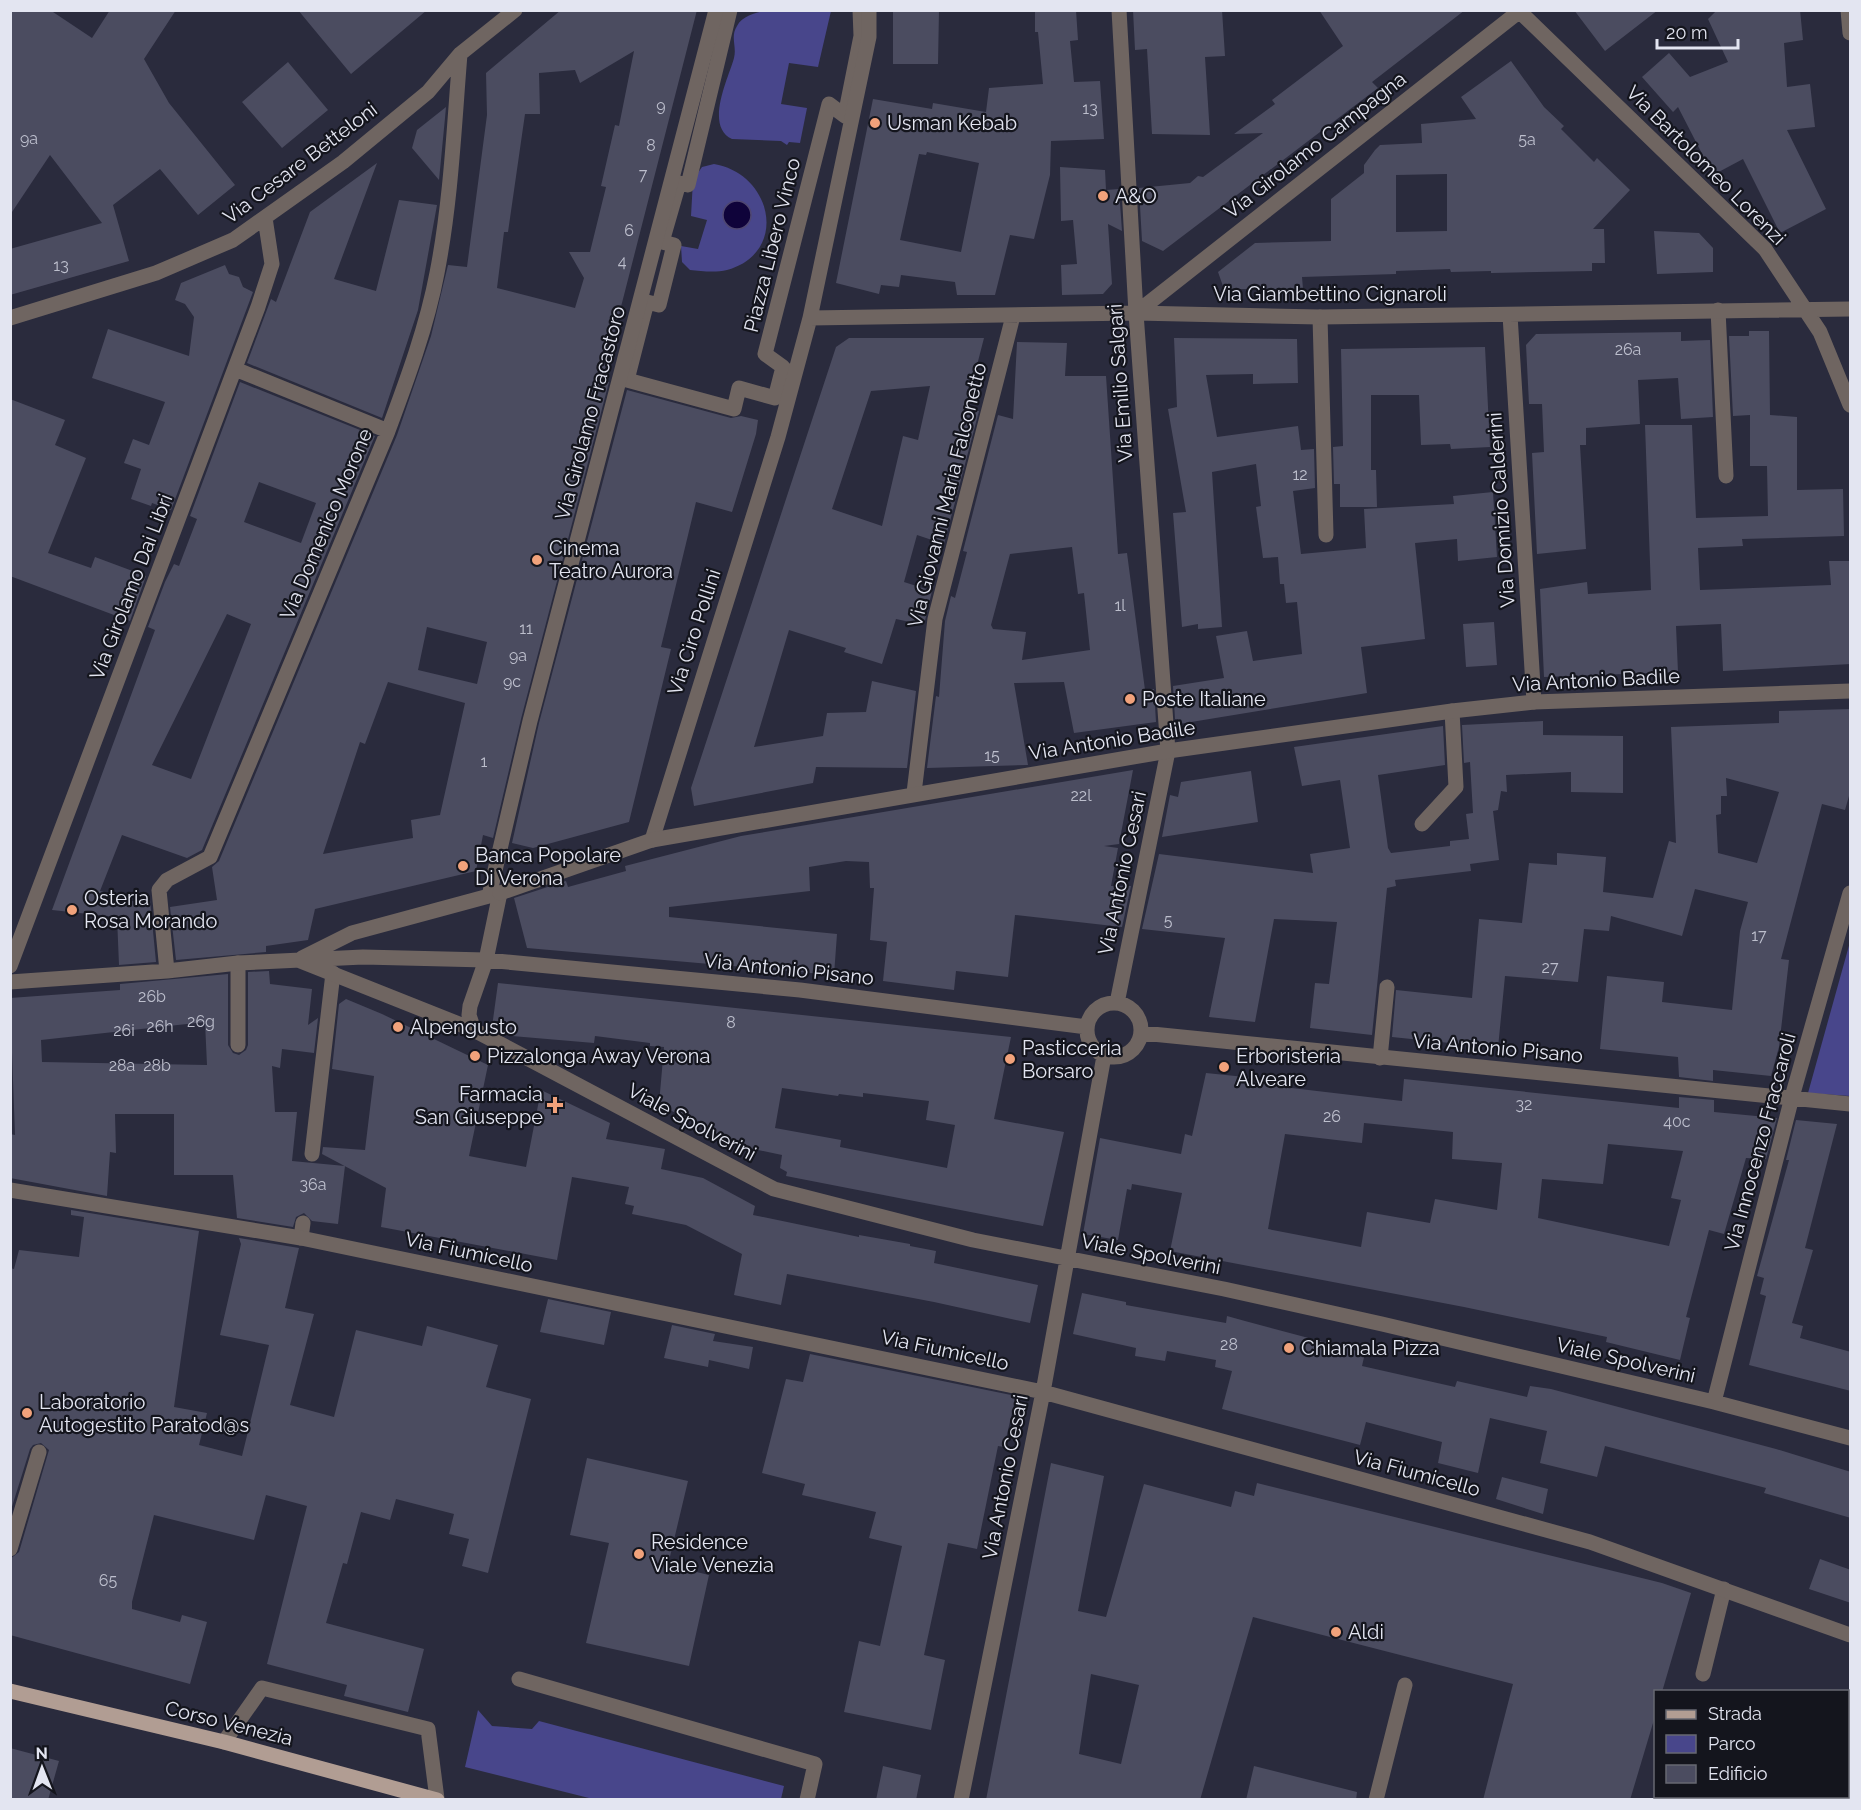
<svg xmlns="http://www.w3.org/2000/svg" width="1861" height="1810" font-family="Raleway,sans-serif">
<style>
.green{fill:#48468b}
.water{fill:#0f033a;stroke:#4f4771;stroke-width:1.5}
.building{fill:#4b4c60;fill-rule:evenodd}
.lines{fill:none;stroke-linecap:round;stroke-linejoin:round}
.service{stroke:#6f6561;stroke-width:15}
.pedestrian{stroke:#6f6561;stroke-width:15}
.minor{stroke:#6f6561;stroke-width:15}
.tertiary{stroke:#6f6561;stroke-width:15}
.primary{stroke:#b19d93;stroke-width:15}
.poi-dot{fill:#f1a27b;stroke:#14151d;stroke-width:2}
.labels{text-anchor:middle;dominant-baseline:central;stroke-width:4.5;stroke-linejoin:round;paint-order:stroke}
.number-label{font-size:16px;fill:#bdbfcd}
.poi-label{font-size:20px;fill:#e3e5f1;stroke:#14151d;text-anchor:start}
.street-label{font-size:20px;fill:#e3e5f1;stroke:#14151d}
</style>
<rect width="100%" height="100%" fill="#2a2b3d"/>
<path class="green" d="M764 11H831L818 67 789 63 781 104 807 108 800 143 789 142 787 145 781 141 732 139C704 126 729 77 734 58 737 46 730 37 737 26 742 16 755 13 764 11Z
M714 164C773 174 789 253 727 270 715 273 701 271 690 270L682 262 681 246 698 249 707 220 691 216 693 180 702 167Z
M1850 942V1096L1808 1093Z
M478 1710 492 1726 532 1729 539 1721 784 1786 781 1799H593L465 1767Z"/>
<path class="water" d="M723 215a14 14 0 1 1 28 0a14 14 0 1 1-28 0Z"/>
<path class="building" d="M10 10H50L92 38 110 10H176L144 59 169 103 235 185 198 215 160 169 113 205 129 261 10 295V249L102 223 50 155 10 215Z
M298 10H427L351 74Z
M561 10H697L602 381 609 382 521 719 493 838 483 835 476 871 315 909 308 940 266 946V952L176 960 170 907 217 900 212 867 219 861 397 435 431 336 448 265 467 267 487 115 486 73ZM634 51 619 126 615 125 601 186 606 187 590 252H569L584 278 575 308 497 288 504 232H508L525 114H540L539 73 575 70 580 83ZM427 627 487 642 477 684 418 670ZM388 682 465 703 440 815 411 820 413 838 323 854 360 742 365 744Z
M893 10H939L938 64H893Z
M1035 10H1076L1078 40 1070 41 1074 82 1100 81 1104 139 1051 141 1050 175 1034 239 1010 235 995 295H957L955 282 901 275 899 287 881 285 879 294 836 283 873 99 932 109 933 103 986 112 989 88 1043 84 1038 32H1035ZM927 152 979 163 961 252 900 240 919 154 926 155Z
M1133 10H1222L1225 56 1205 57 1210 135 1152 134 1147 49 1135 50Z
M1319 10H1465L1372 82 1378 88 1163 251 1142 241 1139 188 1190 183 1198 176 1203 177 1263 133 1234 134 1275 104 1272 100 1343 46Z
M1574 10H1658L1605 51Z
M1717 10H1800L1803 40 1784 43 1787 87 1810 84 1815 127 1787 130 1826 209 1780 233 1743 159 1713 175 1678 107 1673 112 1642 77 1669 53 1690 77 1728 62 1708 19Z
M1511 61 1544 107 1564 126 1561 129 1594 162 1597 158 1630 190 1593 229H1604L1605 263H1592V271L1491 273V271L1451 272 1450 269 1396 271V274L1302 277 1303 289H1224L1218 272 1255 243 1331 241V199L1364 173V165L1375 150 1380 145 1422 143 1421 124 1476 119 1461 97ZM1447 174V231L1396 232V175Z
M288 62 328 110 282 148 242 102Z
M446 107 445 118 439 180 412 148 417 130Z
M377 163 334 279 376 291 399 200 437 205 418 310 382 418 247 363 271 299 276 302 310 212Z
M1060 167 1105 170 1106 190 1119 189 1122 231 1108 224 1112 284 1103 294 1062 295 1061 265 1077 264 1073 220 1061 221Z
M1654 231 1699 233 1713 248V272L1657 274Z
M225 265 229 274 239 277 243 287 253 292 171 510 152 503 151 506 131 499 141 469 124 463 133 439 149 445 165 402 92 378 108 329 189 356 194 317 185 304 175 300 181 283Z
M1749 331H1769L1770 415 1797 417V490L1843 489 1844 536 1742 539 1743 546 1698 548 1700 590 1831 585 1829 561H1851V664L1723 671 1721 624 1676 626 1678 672 1544 677 1540 589 1587 582 1588 594 1651 590 1645 425H1692L1696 518 1768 516 1767 466H1750V415L1733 416 1729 336H1749Z
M1681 332V341L1710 340 1713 417 1681 419 1678 378 1638 380 1640 424 1586 428V445H1580L1586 549 1537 554 1532 453 1544 452 1542 404H1529L1526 345 1536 334Z
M849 338H984L966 408 979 411 944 544 917 535 904 582 932 591 924 625 896 619 882 664 844 652 846 648 789 630 754 747 823 736 827 713 866 712 872 681 916 691 907 768 816 767 813 783 694 806 691 788 836 347ZM930 386 918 440 903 436 882 526 832 509 871 391Z
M1174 338 1297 339 1298 383 1253 384V374L1206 375 1217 437 1298 426 1301 450 1314 449 1315 488 1293 491 1301 554 1366 548 1364 509 1454 504 1453 496 1493 492 1497 557 1458 561 1457 539 1415 543 1425 639 1361 647 1367 693 1179 724 1178 719H1175L1173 686 1224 678 1216 636 1247 631 1253 661 1302 654 1297 602 1286 603 1284 584H1280L1278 557 1263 558 1256 507 1261 506 1256 464 1212 472 1222 627 1198 629V624L1182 627 1173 513 1186 512 1168 409 1177 407Z
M1017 342 1067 343 1065 376H1106L1118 554 1127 553 1145 690 1154 689 1156 722 1074 733 1064 682 1014 683 1028 765 927 768 936 696 939 697 945 621 951 596 955 598 967 552 963 551 998 415 1013 419ZM1072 547 1078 594 1084 593 1090 650 1022 660 1026 632 993 629 991 625 1010 554Z
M1485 347 1490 447 1451 449 1450 444 1421 445 1419 395H1371V470H1376L1377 507H1340V484H1334L1333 447 1343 446 1341 349Z
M240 382 375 436 202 850 187 858 122 835 100 891 116 895 117 902 150 900 156 962 119 965 117 917 52 910 155 630 148 627 165 582 174 564 179 566 197 519 190 516ZM259 482 316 503 301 543 244 522ZM227 614 251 624 191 779 152 765Z
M627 390 731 418 741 416 758 420 756 434 732 512 696 502 661 647 671 649 629 822 533 848 512 843 539 723Z
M10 399 65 420 55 445 86 458 48 553 91 568 95 557 146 576 130 621 10 576Z
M1494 622 1497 665 1466 667 1463 624Z
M1851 709V789L1845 810 1822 804 1781 959 1789 960 1779 1047 1771 1076 1713 1070V1081L1679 1077 1678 1057 1600 1049 1607 976 1664 982 1662 1002 1732 1010 1740 931 1748 902 1695 889 1682 936 1611 916 1609 931 1584 929 1578 982 1505 976 1498 1048 1392 1037 1396 990 1472 998 1479 919 1522 923 1529 863 1557 865V853L1606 857 1603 892 1653 898 1669 841 1676 843 1671 727 1779 723V711ZM1726 778 1779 792 1757 863 1718 853 1716 815 1721 814V796H1727Z
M1543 721V735L1623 736V793L1571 792V772L1506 775 1507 792 1501 791 1498 810 1493 811 1499 860 1470 864 1471 871 1395 880 1396 886 1387 888 1372 1035 1310 1028 1315 983 1329 984 1337 922 1274 919 1255 1022 1209 1017 1225 938 1142 929 1159 854 1313 873 1310 854 1350 848 1340 780 1302 786 1294 747 1443 726 1445 765 1378 775 1388 848 1391 853 1450 846V841L1469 839 1466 814 1473 813 1470 762 1464 763 1462 725Z
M1133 770 1119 844 1104 846 1118 848 1111 886H1131L1122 927 1015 915 1008 977 956 971 954 990 883 981 887 942 870 940 874 888H870L869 862 846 861 809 867 810 891 669 907V917L837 934 834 975 527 948 514 898 566 881 568 887 626 871 625 866 741 836Z
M1251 771 1258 822 1162 837 1170 795 1178 797 1181 782Z
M269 971 270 984 312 989 308 1025 318 1018 314 1053 282 1049 280 1068 272 1066 275 1112H297L292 1161 345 1166 338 1224 312 1221 304 1213 296 1217 293 1227 237 1218 233 1175H174V1114H115L116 1153 110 1152 107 1196 10 1178V1134L15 1135 10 998 120 990V984L228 974V1045L233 1053 239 1055 246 1050 248 1045V972ZM205 1022 207 1065 42 1062 41 1040Z
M498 983 1011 1037 994 1119 1064 1132 1043 1226 786 1176 787 1172 780 1168 782 1155 734 1145 659 1104 664 1047 650 1046V1043L595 1036 594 1043 512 1036 492 1027ZM782 1088 838 1096 839 1094 863 1097V1093L929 1101 926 1120 955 1125 947 1168 840 1147 841 1140 775 1128Z
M346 999 382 1014 488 1065 469 1156 526 1167 541 1090 610 1123 606 1139 665 1149 661 1169 703 1178 755 1206 753 1215 859 1237V1235L910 1244V1246L936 1251 934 1263 1038 1285 1030 1323 934 1302 787 1274 781 1305 734 1295 742 1254 686 1225 632 1214 634 1206 625 1204 629 1187 572 1177 557 1260 381 1227 386 1188 322 1154 323 1147 365 1150 374 1076 332 1069 339 1004Z
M1206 1073 1284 1081 1283 1087 1402 1101 1404 1079 1679 1108V1097L1714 1100V1112L1777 1118 1766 1159 1746 1158 1724 1234 1709 1230 1686 1317 1690 1318 1680 1360 1606 1342 1607 1337 1464 1307 1170 1251 1182 1193 1132 1184 1131 1190 1127 1189 1118 1240 1083 1234 1100 1138 1181 1154 1185 1134 1192 1136ZM1364 1123 1453 1132 1452 1159 1502 1163 1497 1210 1435 1199 1430 1223 1367 1212 1361 1247 1268 1229 1285 1134 1362 1143ZM1608 1144 1683 1151 1671 1198 1681 1200 1669 1246 1538 1218 1542 1179 1603 1184Z
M1796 1120 1837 1124 1805 1248 1813 1250 1792 1323 1803 1326 1800 1338 1851 1352V1391L1749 1365 1766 1296 1760 1294 1764 1278 1757 1276 1789 1160H1786Z
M71 1210 199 1231 174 1407 207 1413 199 1445 242 1456 269 1345 220 1335 241 1244 239 1238 299 1248 285 1308 314 1314 290 1405 334 1417 356 1330 422 1346 427 1326 498 1345 486 1387 531 1399 488 1573 462 1566 469 1539 449 1534 454 1514 396 1499 390 1520 361 1512 347 1564 343 1563 326 1623 424 1649 408 1712 344 1696 347 1685 267 1664 307 1506 266 1495 254 1540 154 1515 132 1602V1609L180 1622 182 1615 207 1622 190 1684 10 1635V1559L19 1552 49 1450 41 1443 33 1445 30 1449 10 1513V1268L14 1269 19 1250 79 1257 84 1217 71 1215Z
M1082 1293 1126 1302V1305L1226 1323 1227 1316 1245 1321 1365 1353 1362 1366 1455 1387 1457 1381 1527 1397 1530 1386 1551 1389 1776 1449 1851 1472V1518L1764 1493 1766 1488 1605 1446 1597 1477 1540 1463 1547 1431 1490 1418 1478 1473 1438 1463 1442 1442 1366 1422 1360 1445 1222 1409 1232 1371 1215 1367 1216 1360 1167 1351 1165 1361 1135 1356 1136 1348 1073 1334Z
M548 1299 611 1312 604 1345 540 1332Z
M672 1325 715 1334 713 1341 753 1347 749 1369 709 1360 708 1367 664 1358Z
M810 1354 1016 1396 1004 1447 998 1446 977 1549 948 1543 924 1655 945 1660 931 1730 844 1712 859 1641 880 1646 902 1546 869 1538 876 1512 802 1495 805 1484 762 1473 786 1379 803 1382Z
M587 1458 688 1481 668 1565 709 1575 689 1666 586 1643 609 1543 570 1535Z
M1051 1463 1104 1476 1078 1611 1106 1617 1144 1484 1231 1507 1235 1491 1254 1496 1257 1483 1662 1583 1691 1593 1662 1692H1656V1713L1630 1800H1483L1513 1684 1253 1617 1200 1800H986ZM1091 1674 1139 1685 1121 1764 1079 1754Z
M1502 1477 1548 1489 1543 1514 1496 1499Z
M1820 1559 1851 1570V1603L1809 1589Z
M10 1748 59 1761 48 1800H10Z
M883 1766 921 1775 916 1800H876Z
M1254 1766 1357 1792 1356 1800H1246Z"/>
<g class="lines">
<path class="service" d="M1718 310 1726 476
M1320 317 1326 535
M1422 824 1456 787 1452 711
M238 963V1045
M1380 1058 1387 987
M312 1154 333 973
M301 1238 303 1223
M10 1549 39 1452
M1703 1674 1724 1589
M519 1679 815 1764 807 1800
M224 1742 262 1688 428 1729 437 1799
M1376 1800 1405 1685"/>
<path class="pedestrian" d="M730 10 688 185 679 183 662 242 674 245 659 305 647 302 627 380 734 409 739 388 775 398 783 367 765 354 829 104 845 116 861 36 860 10"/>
<path class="minor" d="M1518 10 1765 249 1820 332 1850 405
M1848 10 1850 33
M1136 313 1521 10
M1510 315 1534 702
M10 318 156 273 233 240 343 162 428 92 460 54 515 10
M810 318 1136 313 1320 317 1850 309
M235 369 388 431
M914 793 935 619 1013 316
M652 840 778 437 810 318 869 37V10
M489 896 530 721 716 10
M302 958 352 933 500 893 486 960 470 1006 469 1015 474 1030
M298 960 474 1030 774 1189 973 1240 1224 1289 1382 1324 1714 1402 1850 1438
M10 966 258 307 272 264 265 218
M167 971 159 890 167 880 210 857 388 431C407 380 427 326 437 273 451 201 454 128 460 54
M10 982 167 971 238 963 363 957 486 960 800 990 1087 1027
M1087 1030a27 27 0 1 1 54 0a27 27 0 1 1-54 0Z
M1117 1003 1168 751 1136 313 1119 10
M1142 1033 1850 1104
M10 1190 301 1238 1043 1392 1590 1542 1850 1635
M1714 1402 1792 1097 1850 893
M961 1800 1043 1392 1104 1056"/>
<path class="tertiary" d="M500 893 652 840 1168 751 1452 711 1534 702 1850 691"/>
<path class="primary" d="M10 1691 224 1742 437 1800"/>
</g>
<g class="poi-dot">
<circle cx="875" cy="123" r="6"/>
<circle cx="1103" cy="196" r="6"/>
<circle cx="537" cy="560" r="6"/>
<circle cx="1130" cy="699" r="6"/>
<circle cx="463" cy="866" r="6"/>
<circle cx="72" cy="910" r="6"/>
<circle cx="398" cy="1027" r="6"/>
<circle cx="475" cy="1056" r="6"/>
<circle cx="1010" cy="1059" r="6"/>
<circle cx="1224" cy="1067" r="6"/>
<path d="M552 1096h6v6h6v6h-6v6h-6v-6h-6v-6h6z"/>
<circle cx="1289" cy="1348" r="6"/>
<circle cx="27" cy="1413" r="6"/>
<circle cx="639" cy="1554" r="6"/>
<circle cx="1336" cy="1632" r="6"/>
</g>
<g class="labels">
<g class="number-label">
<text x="661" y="105">9</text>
<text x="1090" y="108">13</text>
<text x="29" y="138">9a</text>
<text x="1527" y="139">5a</text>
<text x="651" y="145">8</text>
<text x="643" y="174">7</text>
<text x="629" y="230">6</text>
<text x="622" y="261">4</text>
<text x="61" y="265">13</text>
<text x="1628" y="349">26a</text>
<text x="1300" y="474">12</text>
<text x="1120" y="605">1l</text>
<text x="526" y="628">11</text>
<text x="518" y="655">9a</text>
<text x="512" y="681">9c</text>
<text x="992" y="755">15</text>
<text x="484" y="761">1</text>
<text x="1081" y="795">22l</text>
<text x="1168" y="920">5</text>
<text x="1759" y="935">17</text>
<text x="1550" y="967">27</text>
<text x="152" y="996">26b</text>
<text x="201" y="1021">26g</text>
<text x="731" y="1022">8</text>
<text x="160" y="1026">26h</text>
<text x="124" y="1030">26i</text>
<text x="122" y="1065">28a</text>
<text x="157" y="1065">28b</text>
<text x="1524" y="1104">32</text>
<text x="1332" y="1116">26</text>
<text x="1677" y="1121">40c</text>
<text x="313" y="1184">36a</text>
<text x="1229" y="1344">28</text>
<text x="108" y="1580">65</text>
</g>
<g class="poi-label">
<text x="887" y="123">Usman Kebab</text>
<text x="1115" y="196">A&amp;O</text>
<text x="549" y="548">Cinema<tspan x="549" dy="23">Teatro Aurora</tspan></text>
<text x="1142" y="699">Poste Italiane</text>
<text x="475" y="855">Banca Popolare<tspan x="475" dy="23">Di Verona</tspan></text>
<text x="84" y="898">Osteria<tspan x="84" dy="23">Rosa Morando</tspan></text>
<text x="410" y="1027">Alpengusto</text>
<text x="1022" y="1048">Pasticceria<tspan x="1022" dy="23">Borsaro</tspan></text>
<text x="487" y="1056">Pizzalonga Away Verona</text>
<text x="1236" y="1056">Erboristeria<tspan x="1236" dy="23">Alveare</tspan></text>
<text x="543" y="1094" text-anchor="end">Farmacia<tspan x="543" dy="23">San Giuseppe</tspan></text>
<text x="1301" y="1348">Chiamala Pizza</text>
<text x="39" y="1402">Laboratorio<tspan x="39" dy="23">Autogestito Paratod@s</tspan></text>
<text x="651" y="1542">Residence<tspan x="651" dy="23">Viale Venezia</tspan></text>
<text x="1348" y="1632">Aldi</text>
</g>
<g class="street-label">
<text transform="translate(1315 145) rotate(-38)">Via Girolamo Campagna</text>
<text transform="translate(300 163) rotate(-37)">Via Cesare Betteloni</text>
<text transform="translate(1706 165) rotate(45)">Via Bartolomeo Lorenzi</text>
<text transform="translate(772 245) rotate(-76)">Piazza Libero Vinco</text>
<text x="1330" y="294">Via Giambettino Cignaroli</text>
<text transform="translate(1120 383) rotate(-94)">Via Emilio Salgari</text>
<text transform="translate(590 413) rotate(-75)">Via Girolamo Fracastoro</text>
<text transform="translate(947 495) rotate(-76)">Via Giovanni Maria Falconetto</text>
<text transform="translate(1501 510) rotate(-94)">Via Domizio Calderini</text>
<text transform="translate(326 524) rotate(-67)">Via Domenico Morone</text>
<text transform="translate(131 587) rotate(-69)">Via Girolamo Dai Libri</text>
<text transform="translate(694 632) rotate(-72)">Via Ciro Pollini</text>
<text transform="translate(1596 680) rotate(-3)">Via Antonio Badile</text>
<text transform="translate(1112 740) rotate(-9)">Via Antonio Badile</text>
<text transform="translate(1122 873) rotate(-78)">Via Antonio Cesari</text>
<text transform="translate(789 969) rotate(6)">Via Antonio Pisano</text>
<text transform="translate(1498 1048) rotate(5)">Via Antonio Pisano</text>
<text transform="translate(692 1122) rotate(28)">Viale Spolverini</text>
<text transform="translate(1760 1142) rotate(-75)">Via Innocenzo Fraccaroli</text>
<text transform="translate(469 1252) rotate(12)">Via Fiumicello</text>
<text transform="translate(1151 1254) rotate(11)">Viale Spolverini</text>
<text transform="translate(945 1350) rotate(12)">Via Fiumicello</text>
<text transform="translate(1626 1360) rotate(13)">Viale Spolverini</text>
<text transform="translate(1417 1473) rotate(15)">Via Fiumicello</text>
<text transform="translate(1005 1477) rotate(-79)">Via Antonio Cesari</text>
<text transform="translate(229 1723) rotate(14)">Corso Venezia</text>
</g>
</g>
<rect width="1861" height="1810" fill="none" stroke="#e3e5f1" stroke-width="24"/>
<rect x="1654" y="1690" width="195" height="108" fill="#14151d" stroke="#676872" stroke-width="1.5"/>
<rect x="1666" y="1710" width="30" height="9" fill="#b19d93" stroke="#676872" stroke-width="1.5"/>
<text x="1708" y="1720" font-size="18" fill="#e3e5f1">Strada</text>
<rect x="1666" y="1735" width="30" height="18" fill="#48468b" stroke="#676872" stroke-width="1.5"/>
<text x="1708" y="1750" font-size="18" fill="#e3e5f1">Parco</text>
<rect x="1666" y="1765" width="30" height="18" fill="#4b4c60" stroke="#676872" stroke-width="1.5"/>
<text x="1708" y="1780" font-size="18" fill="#e3e5f1">Edificio</text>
<g transform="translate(42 1768) rotate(359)" stroke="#14151d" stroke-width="4.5" paint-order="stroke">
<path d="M0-4.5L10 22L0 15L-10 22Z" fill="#e3e5f1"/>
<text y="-9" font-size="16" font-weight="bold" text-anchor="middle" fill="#e3e5f1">N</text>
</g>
<path d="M1657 39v9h81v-9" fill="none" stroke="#e3e5f1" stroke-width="3"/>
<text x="1666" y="39" font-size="18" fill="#e3e5f1" stroke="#14151d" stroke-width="4.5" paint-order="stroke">20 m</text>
</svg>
